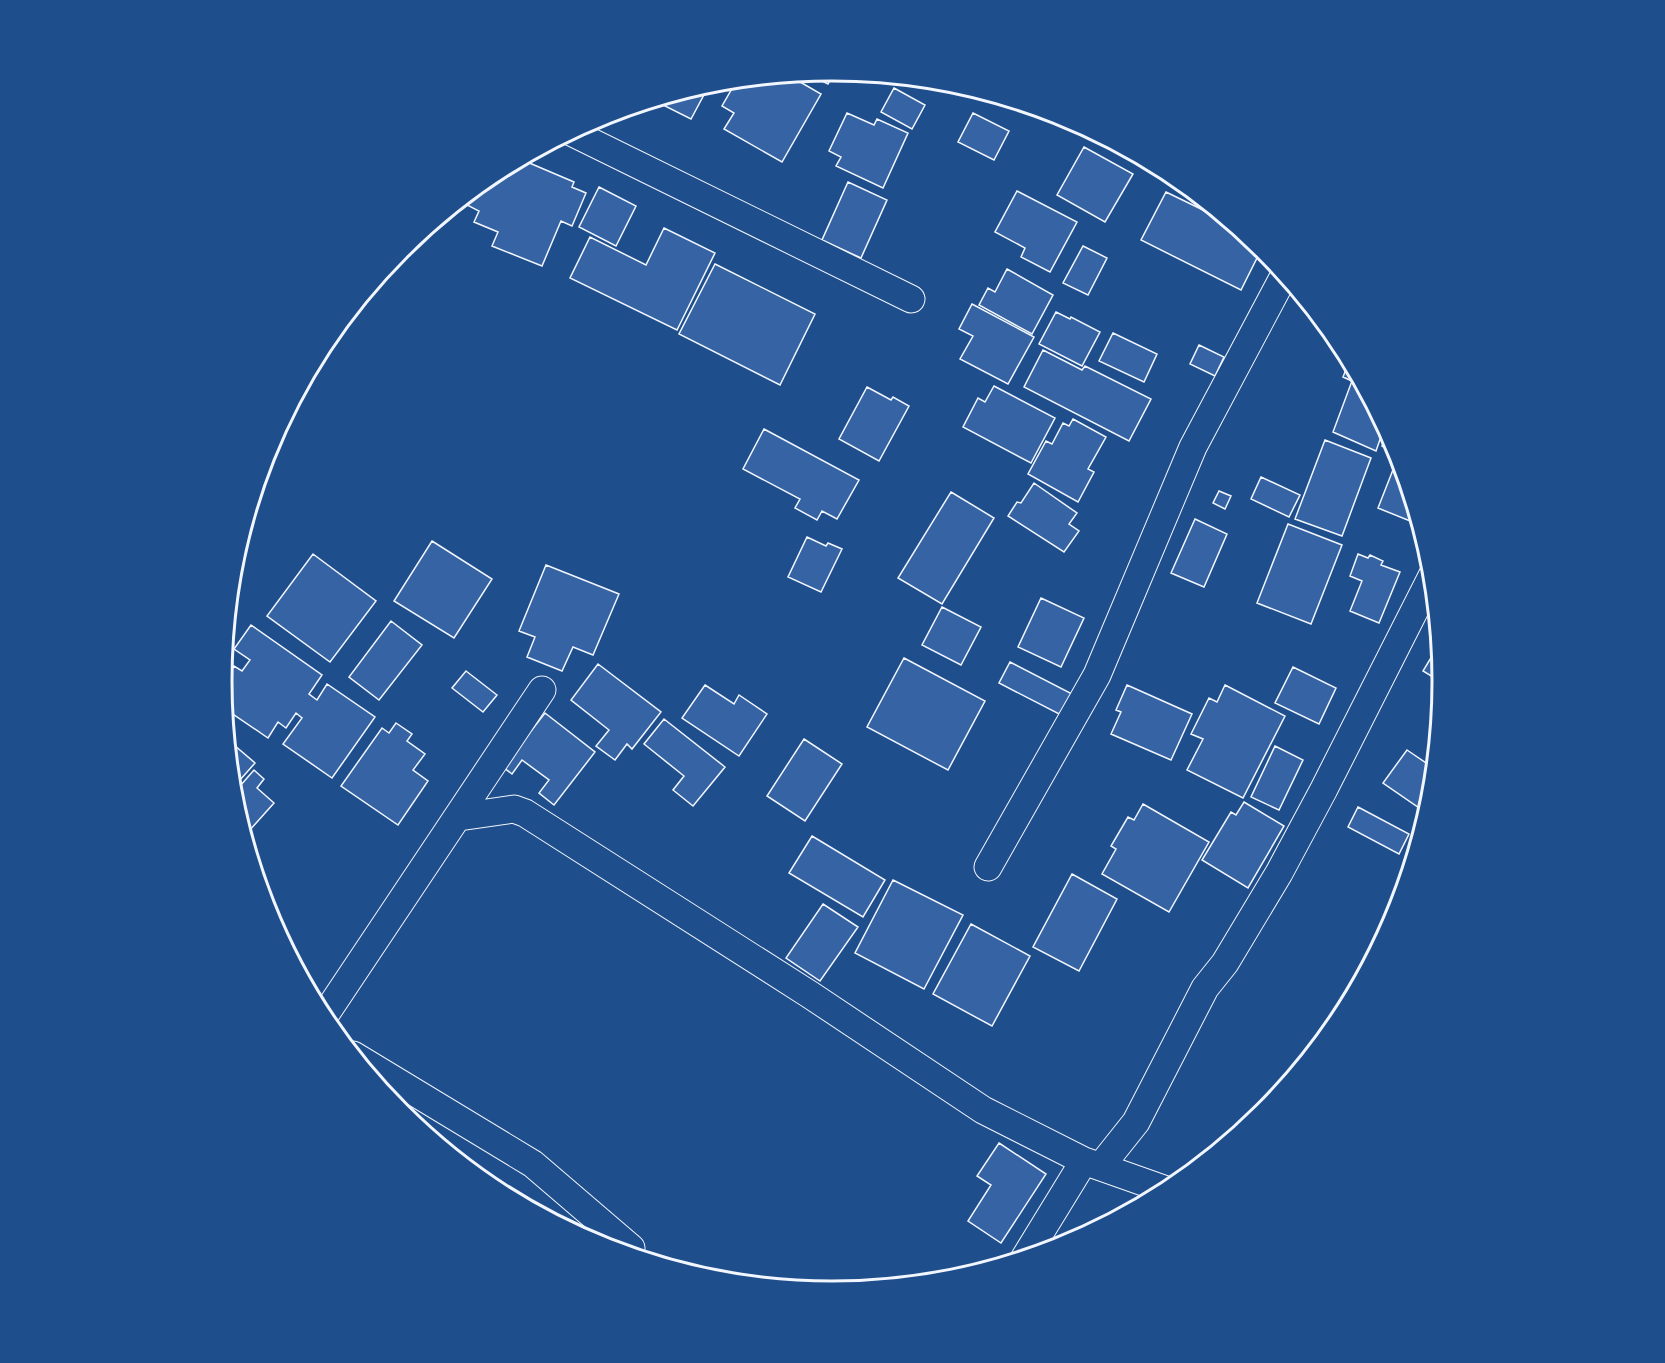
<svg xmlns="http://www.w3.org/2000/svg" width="1665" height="1363" font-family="Merriweather,serif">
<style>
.building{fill:#3563a3;stroke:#f2f6ff;stroke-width:1.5}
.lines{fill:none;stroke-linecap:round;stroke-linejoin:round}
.street-casing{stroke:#f2f6ff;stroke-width:29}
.street{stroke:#1f4e8c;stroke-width:27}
.rim{fill:none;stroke:#f2f6ff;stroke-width:3}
</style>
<rect width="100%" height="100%" fill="#1f4e8c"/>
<path class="building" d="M835 71 828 84 806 73 833 71Z
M788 75 821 94 782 162 724 129 734 113 722 106 737 80Z
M701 86 707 89 691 119 653 100Z
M894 88 925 105 912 129 881 112Z
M847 113 874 125 877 119 908 133 883 188 836 166 841 157 829 151Z
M973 113 1009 131 994 160 958 142Z
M1084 147 1133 174 1105 222 1057 195Z
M520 159 574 182 572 187 586 193 572 226 561 221 542 266 492 246 498 232 474 222 479 211 467 205 474 189 493 173Z
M1151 162 1172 174 1195 192 1148 168Z
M848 182 887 200 861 258 822 240Z
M599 187 636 206 616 246 579 227Z
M1017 191 1077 222 1050 272 1021 257 1025 248 995 232Z
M1166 192 1238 227 1262 248 1241 290 1141 240Z
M664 228 715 253 677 330 570 278 590 237 646 265Z
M1083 246 1107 258 1088 295 1063 283Z
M715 264 815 314 780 385 679 334Z
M1007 269 1053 295 1032 334 979 305 988 288 995 292Z
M972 304 1034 337 1008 384 960 359 973 336 959 329Z
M1056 312 1070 319 1071 317 1100 332 1082 366 1039 344Z
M1113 333 1157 354 1144 382 1099 361Z
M1199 345 1224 357 1215 376 1190 364Z
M1043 350 1082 370 1085 366 1151 399 1129 441 1024 387Z
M1350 359 1385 425 1376 451 1333 432 1352 381 1343 377Z
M994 386 1055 418 1031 463 963 427 978 398 985 402Z
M867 387 891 400 893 397 909 406 879 461 839 439Z
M1073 419 1106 437 1088 469 1094 472 1078 502 1028 474 1046 441 1052 444 1063 423 1069 426Z
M764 429 859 480 837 519 822 511 817 520 795 508 800 499 743 469Z
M1388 431 1397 448 1399 454 1382 446Z
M1325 440 1371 458 1342 536 1295 519Z
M1398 457 1400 458 1420 525 1378 508Z
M1261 477 1300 495 1289 517 1251 499Z
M1034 483 1077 513 1069 524 1079 531 1064 552 1008 516 1017 502 1021 503Z
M1219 491 1231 496 1225 509 1213 503Z
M951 492 994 518 942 604 898 578Z
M1195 519 1227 534 1204 587 1171 573Z
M1288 524 1342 545 1311 624 1257 603Z
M807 537 826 546 828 543 842 549 821 592 788 577Z
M432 541 492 579 454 638 394 601Z
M313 554 376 601 330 662 267 616Z
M1358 554 1368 558 1370 555 1383 561 1381 565 1400 572 1379 623 1350 611 1362 581 1350 576Z
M546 565 619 594 593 655 573 647 562 671 527 657 535 637 519 631Z
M1041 598 1084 618 1061 667 1018 647Z
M942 607 981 627 961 665 922 645Z
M391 621 422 645 379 700 349 677Z
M251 625 322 675 309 694 317 700 327 684 375 717 332 778 283 744 302 718 296 713 286 728 278 722 268 738 224 708 222 678 224 680 234 666 242 671 250 660 234 649Z
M1438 646 1440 647 1443 683 1423 671Z
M904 658 985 701 948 770 867 727Z
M1010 662 1076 696 1065 717 999 683Z
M598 664 661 712 632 749 627 744 615 760 596 746 609 730 571 700Z
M1293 667 1336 688 1319 724 1275 703Z
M466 671 497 695 483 712 452 688Z
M705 685 734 704 739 695 767 714 739 756 682 718Z
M1127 685 1192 714 1171 760 1111 734 1121 712 1116 710Z
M1225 685 1285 716 1243 798 1187 770 1203 739 1191 734 1209 698 1217 702Z
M545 713 595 752 554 805 539 793 549 780 522 760 512 774 503 767Z
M664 719 725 767 693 806 673 790 684 776 644 744Z
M396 723 412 734 407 741 425 754 413 770 428 781 398 825 341 786 382 728 389 733Z
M227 739 255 763 240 780 230 772Z
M804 739 842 764 805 821 767 796Z
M1275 746 1303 760 1279 810 1251 797Z
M1407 750 1435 769 1432 801 1428 814 1383 783Z
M254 770 264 779 257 788 274 803 249 831 240 824 233 794Z
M1244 802 1284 826 1248 888 1202 860 1231 812 1236 815Z
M1143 804 1209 842 1169 912 1102 874 1116 849 1111 846 1128 817 1134 820Z
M1358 807 1409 834 1399 854 1348 827Z
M812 836 885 880 863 917 789 873Z
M1072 874 1117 899 1079 971 1033 947Z
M893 880 963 915 924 989 855 953Z
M823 904 858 927 820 981 786 958Z
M971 924 1030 956 992 1026 933 994Z
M999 1143 1046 1174 1001 1243 968 1221 991 1185 977 1176Z"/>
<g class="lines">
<defs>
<path id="street" d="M571 132 911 299
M459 817 514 809 525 813 809 994 983 1110 1084 1161 1169 1191
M988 867 1097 675 1193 447 1285 274
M323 1018 542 690
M353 1055 533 1164 631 1248
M1101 1166 1136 1122 1205 988 1225 963 1279 873 1324 789 1433 574
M1024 1259 1084 1161"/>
</defs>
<use href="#street" class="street-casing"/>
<use href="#street" class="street"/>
</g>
<path d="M0 0H1665V1363H0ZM232 681a600 600 0 1 1 1200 0a600 600 0 1 1-1200 0Z" fill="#1f4e8c" fill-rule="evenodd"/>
<path class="rim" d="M232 681a600 600 0 1 1 1200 0a600 600 0 1 1-1200 0Z"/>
</svg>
